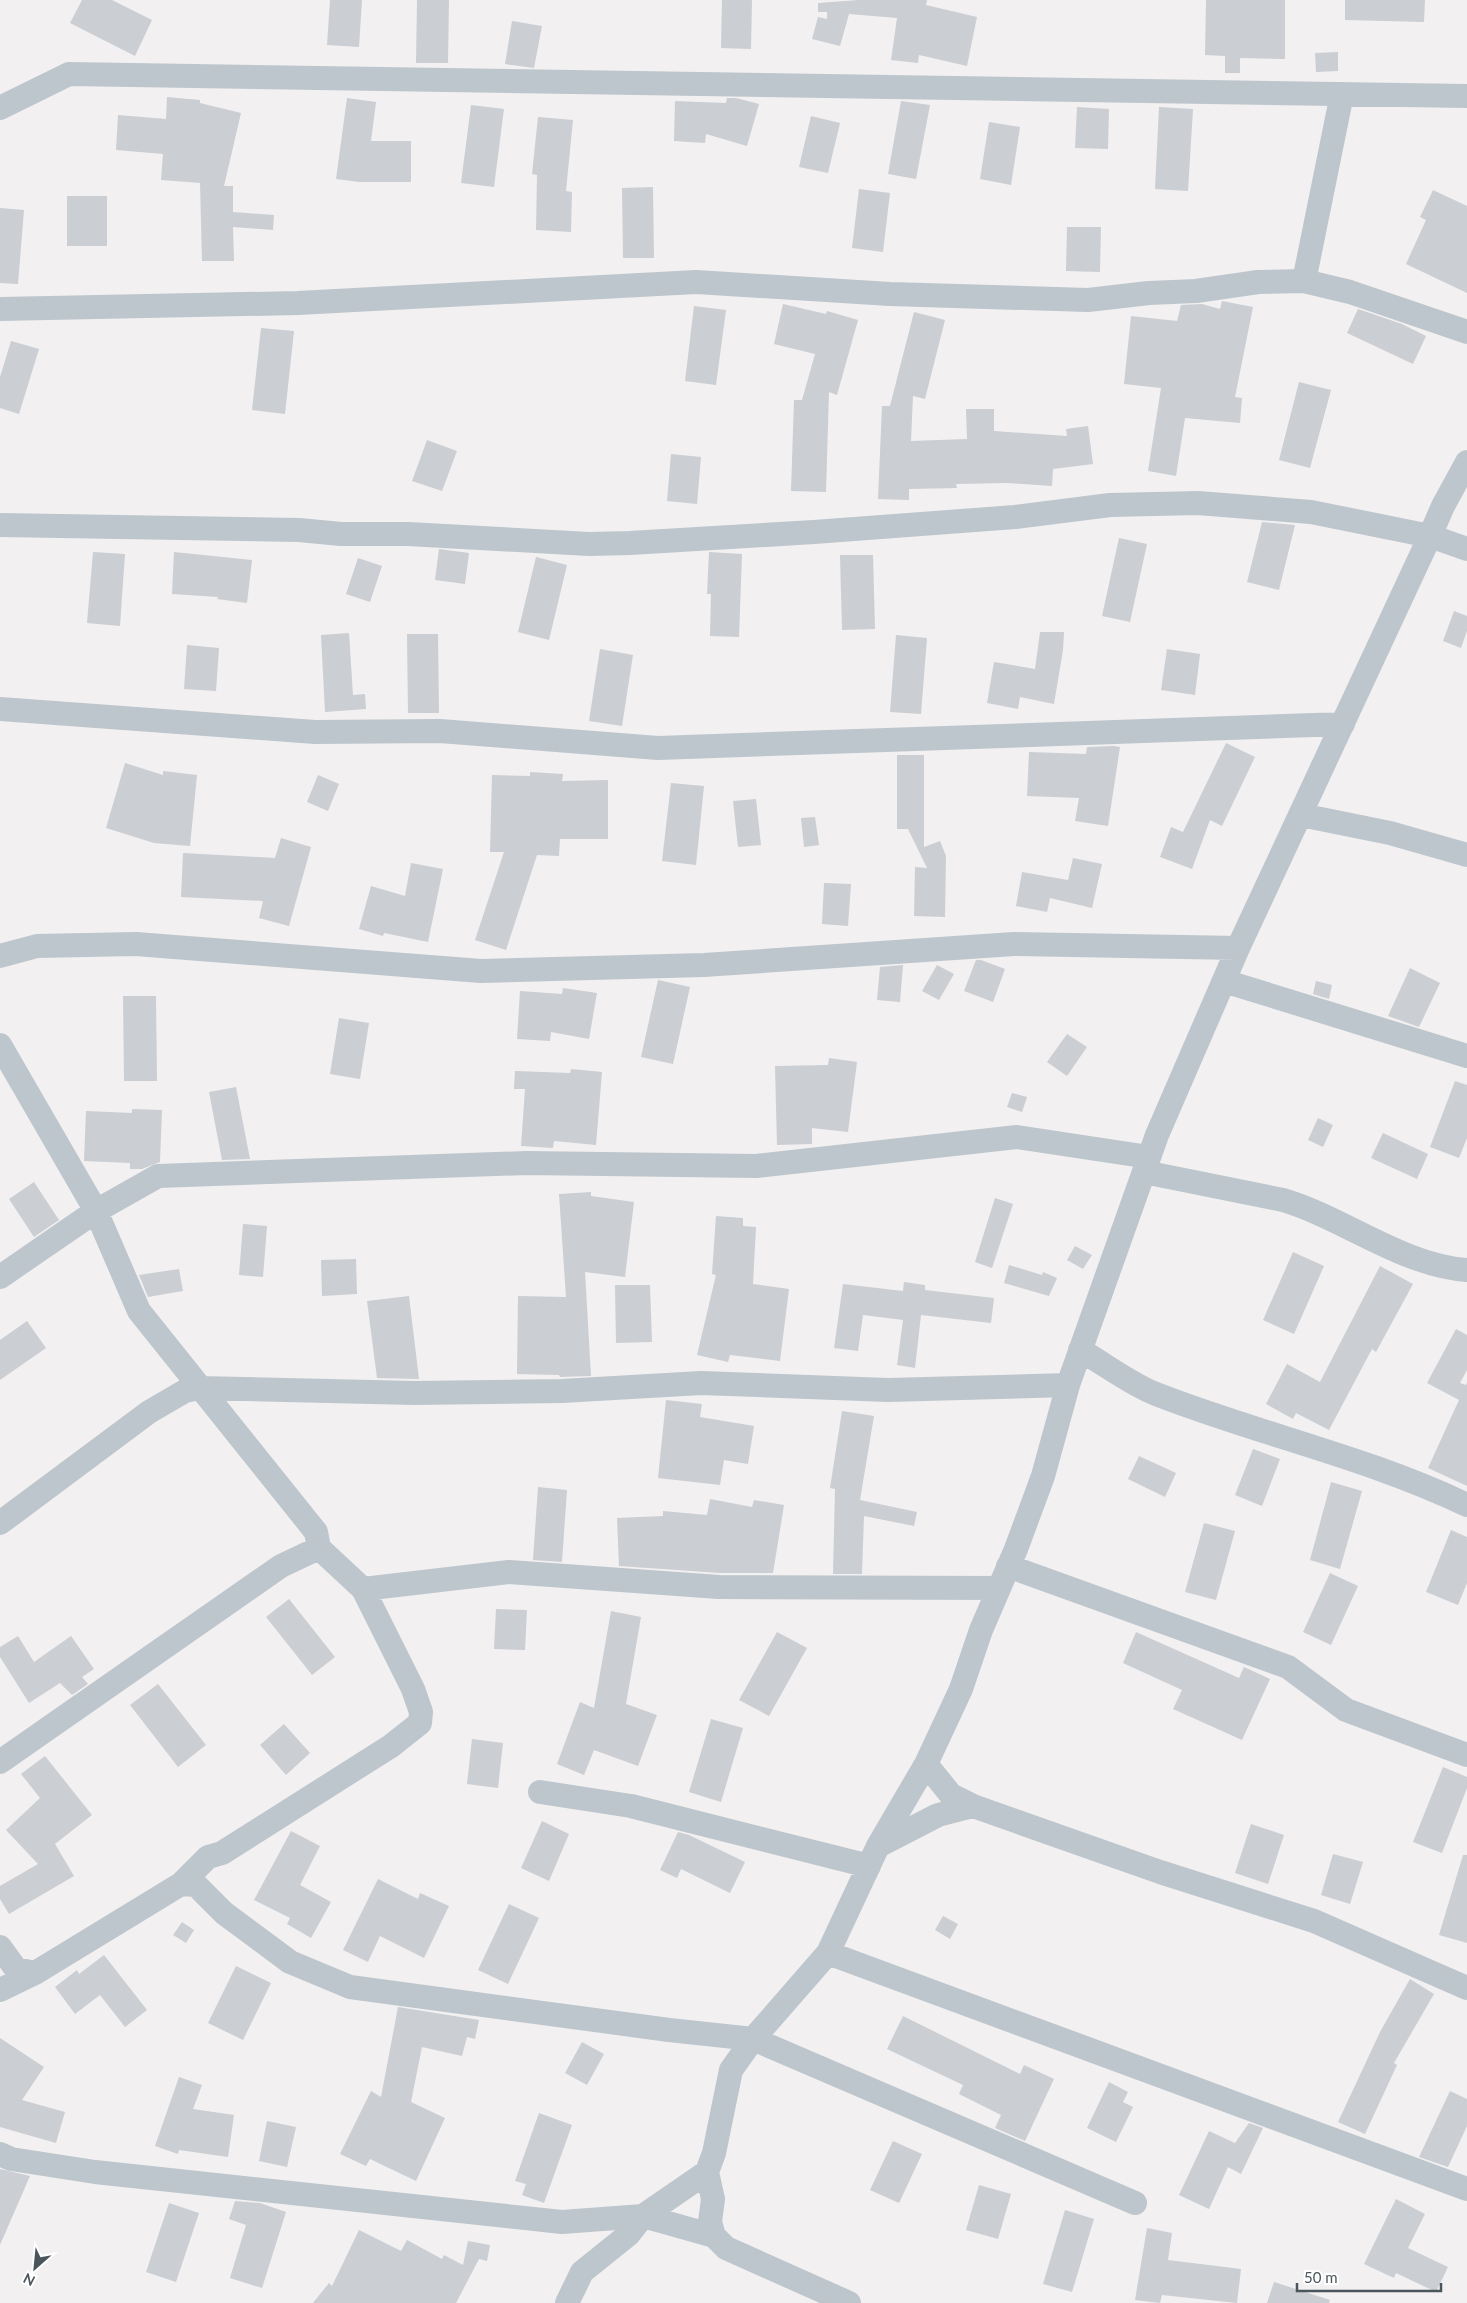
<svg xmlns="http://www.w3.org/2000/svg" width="1467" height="2303" font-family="Lato,sans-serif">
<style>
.building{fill:#cbced2}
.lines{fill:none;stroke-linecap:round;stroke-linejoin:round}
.minor{stroke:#bdc6cc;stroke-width:24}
</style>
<rect width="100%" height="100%" fill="#f2f0f1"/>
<path class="building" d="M82 0H112L152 20 135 56 70 23Z
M330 0H362L359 47 327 45Z
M417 0H449L448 63H416Z
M722 0H752L751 49 721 48Z
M859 0H927L926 5 977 17 967 66 919 55 918 63 891 60 897 18 849 14 840 46 812 39 818 17 827 19V12H818V3Z
M1206 0H1285V59L1240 58V73H1225V56L1205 55Z
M1345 0H1425L1424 22 1345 20Z
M512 21 542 26 534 68 505 64Z
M1338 52V71L1316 72 1315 53Z
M167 97 200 100V103L241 113 224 186H233V212L274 215 273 230 233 227 234 261H202L200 183 161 180 163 154 116 150 118 115 166 119Z
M347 98 376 102 371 141H411V182H359L336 179Z
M727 98H736L759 104 747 146 706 134 705 143 674 141 675 101 726 103Z
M901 101 930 105 916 179 888 174Z
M471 105 504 109 494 187 461 183Z
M1077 107 1109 109 1108 149 1075 148Z
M1159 107 1193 109 1188 191 1155 189Z
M811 116 840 123 828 173 799 167Z
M538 117 573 120 566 191 572 192 571 232 536 230 537 175 532 174Z
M989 122 1020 127 1011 185 980 179Z
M653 187 654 258H623L622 188Z
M859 189 890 193 883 252 852 248Z
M1433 190 1467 206V293L1406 264 1426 220 1420 217Z
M67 196H107V246H67Z
M0 208 24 210 18 284 0 283Z
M1067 227H1101L1100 272 1066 271Z
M1222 301 1253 307 1235 397 1242 398 1240 423 1185 418 1176 476 1148 471 1161 388 1124 384 1131 316 1177 321 1181 305 1202 304 1220 309Z
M783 304 826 314 827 311 858 320 837 395 829 392 826 492 791 491 794 400H802L815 354 774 344Z
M694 306 726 310 716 385 685 381Z
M1358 309 1402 324 1426 336 1413 364 1347 333Z
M914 312 945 320 925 399 913 396 911 441 967 439 966 409H994V431L1067 436 1066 429 1088 426 1093 464 1053 469 1052 486 1007 483 956 484 957 488 909 489V500L878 499 882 406H890Z
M261 328 294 331 285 414 252 410Z
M11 341 39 349 19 414 0 408V377Z
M1299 382 1331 390 1310 468 1279 460Z
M427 440 457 451 442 491 412 481Z
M671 454 701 457 697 504 667 501Z
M1262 522 1295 525 1279 590 1247 582Z
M1119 538 1147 544 1130 622 1102 616Z
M439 549 469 553 465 584 435 580Z
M93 552 125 554 120 626 87 623Z
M174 552 252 560 247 603 217 599 218 597 172 594Z
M709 552 742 554 739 637 710 636 711 594H707Z
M840 555H873L875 629 842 630Z
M536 557 567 565 549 640 518 632Z
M358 558 382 566 370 602 346 594Z
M1454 611 1467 616V631L1461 648 1443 641Z
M1040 632H1064L1063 650 1054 704 1020 697 1018 709 987 703 994 662 1035 669Z
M349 633 353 695 365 694 366 709 325 712 321 635Z
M407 634H438L439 713H408Z
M896 635 927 638 921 714 890 712Z
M187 645 219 648 216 691 184 689Z
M600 649 633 655 622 726 589 721Z
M1167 649 1200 654 1195 695 1161 690Z
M1226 743 1255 757 1222 826 1210 820 1192 869 1160 857 1171 827 1183 832Z
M1113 746 1120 747 1108 826 1075 821 1079 798 1027 796 1029 752 1086 754 1087 747Z
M897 755H924V847L940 841 946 856 945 917 914 916 915 867 927 868 908 829H897Z
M125 763 163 775V771L197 775 190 846 154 843 106 828Z
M530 772 563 774 562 781 608 780V839H560L559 856 537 855 506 950 475 940 504 852H490L492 775 530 776Z
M318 775 339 784 328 811 307 802Z
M671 783 704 786 696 865 662 861Z
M756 799 761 845 738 847 733 801Z
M815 817 819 845 804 847 801 818Z
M281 838 311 847 289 926 259 918 263 901 181 897 183 853 275 858Z
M1073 858 1102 864 1092 908 1050 898 1047 912 1016 906 1022 872 1068 880Z
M411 863 443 869 428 942 384 933 383 936 359 929 371 886 405 896Z
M824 883 851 884 848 926 822 924Z
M976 960H981L1005 969 993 1002 964 991Z
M903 965 900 1002 877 1000 880 967Z
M937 965 954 974 939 1000 922 991Z
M1410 968 1440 983 1419 1027 1388 1016Z
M658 980 690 987 673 1064 641 1057Z
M1316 981 1332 985 1329 999 1313 994Z
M563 988 597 993 589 1039 551 1032 550 1041 517 1039 520 991 562 994Z
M123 996H156L157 1081H124Z
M339 1018 369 1023 360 1079 330 1074Z
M1067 1034 1087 1047 1067 1076 1047 1062Z
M829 1058 857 1062 848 1132 812 1128V1144L777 1145 775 1066 828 1065Z
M571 1069 602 1072 596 1145 554 1141 553 1148 521 1146 525 1089H514L515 1071 570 1073Z
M1455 1081 1467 1085V1138L1459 1158 1430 1147Z
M236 1087 250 1159 222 1160 209 1092Z
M1012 1093 1027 1097 1022 1112 1007 1107Z
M132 1109 162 1110 160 1162 142 1169H130V1163L84 1161 86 1111 132 1113Z
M1318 1118 1333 1125 1323 1147 1308 1140Z
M1383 1133 1428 1154 1417 1179 1371 1158Z
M34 1182 59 1220 34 1237 9 1199Z
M591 1192V1196L634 1202 625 1277 585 1272 591 1376 560 1377 559 1375 517 1374 518 1296 566 1297 559 1194Z
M995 1198 1013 1204 992 1268 975 1262Z
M716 1216 743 1218V1226L756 1227 753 1284 789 1289 780 1361 730 1355 728 1362 697 1355 716 1275 712 1274Z
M243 1224 267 1226 263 1277 239 1275Z
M1075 1246 1092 1255 1083 1269 1067 1260Z
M1293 1252 1324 1266 1294 1334 1263 1320Z
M356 1259 357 1294 322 1296 321 1260Z
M1009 1265 1042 1275 1043 1272 1057 1278 1049 1296 1004 1283Z
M1380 1266 1413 1284 1376 1352 1372 1349 1329 1430 1296 1413 1293 1419 1266 1404 1287 1364 1320 1382Z
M179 1269 183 1291 148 1297 139 1275Z
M904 1282 925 1285V1290L994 1298 991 1323 921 1315 915 1368 897 1365 903 1320 863 1315 858 1351 834 1348 843 1284 903 1291Z
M615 1285H650L652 1342 616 1343Z
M409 1296 419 1379 377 1378 367 1301Z
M27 1321 46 1348 0 1380V1340Z
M1456 1329 1467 1335V1370L1460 1383 1466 1385 1467 1382V1486L1428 1468 1459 1400 1427 1383Z
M666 1400 702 1404 700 1417 754 1426 748 1464 724 1460 720 1485 658 1478Z
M842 1411 874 1416 860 1500 917 1512 914 1526 864 1516 862 1574H833L835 1489 830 1488Z
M1253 1449 1280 1459 1262 1506 1235 1495Z
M1139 1456 1176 1473 1165 1497 1128 1479Z
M1331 1482 1362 1491 1340 1569 1310 1560Z
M538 1487 567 1490 562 1562 533 1560Z
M710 1499 752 1507 754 1500 784 1505 773 1573H720L619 1566 617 1518 663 1516V1511L707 1515Z
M1204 1523 1235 1531 1216 1600 1185 1592Z
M1451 1530 1467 1537V1583L1458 1605 1426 1592Z
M1330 1573 1358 1586 1331 1645 1303 1632Z
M289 1599 335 1657 312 1675 266 1617Z
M496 1609 527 1610 525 1650 494 1649Z
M611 1611 641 1617 626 1704 657 1715 638 1766 594 1750 584 1775 557 1764 580 1702 594 1708Z
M777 1632 807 1648 769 1716 739 1700Z
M1136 1632 1239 1678 1244 1667 1270 1679 1242 1740 1173 1709 1182 1690 1123 1663Z
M18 1636 34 1662 71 1636 94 1669 82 1677 88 1684 72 1695 60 1683 29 1703 0 1657V1647Z
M158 1684 206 1745 178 1767 130 1705Z
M711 1719 743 1728 721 1802 689 1792Z
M284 1724 310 1753 286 1775 260 1745Z
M472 1739 503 1743 498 1788 467 1784Z
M45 1756 92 1815 55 1844 74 1876 9 1914 0 1899V1886L38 1864 6 1830 40 1798 21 1774Z
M1443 1767 1467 1777V1788L1442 1853 1413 1842Z
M542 1821 569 1834 549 1881 521 1868Z
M1251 1824 1284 1835 1268 1884 1235 1873Z
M291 1831 320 1846 300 1885 331 1902 311 1938 287 1924 290 1918 254 1900Z
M678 1832 689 1835 745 1862 730 1893 681 1869 677 1878 660 1870Z
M1333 1854 1363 1862 1350 1904 1321 1895Z
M1463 1855H1467V1943L1439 1935Z
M378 1879 418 1899 420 1893 449 1906 424 1958 380 1936 368 1962 343 1950Z
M509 1904 539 1918 508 1984 478 1970Z
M943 1916 958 1924 950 1939 935 1930Z
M182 1922 194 1930 186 1943 173 1935Z
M104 1955 147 2010 125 2027 100 1995 75 2014 55 1987 77 1970 79 1974Z
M236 1966 271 1983 243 2040 208 2023Z
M1410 1979 1434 1994 1394 2063 1397 2065 1365 2134 1338 2122 1380 2032Z
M398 2007 479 2020 475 2039 467 2037 462 2056 422 2047 411 2102 445 2118 416 2181 370 2159 366 2166 340 2154 371 2091 381 2097Z
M903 2016 1020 2074 1024 2065 1054 2079 1025 2141 995 2128 1001 2115 959 2094 963 2085 887 2049Z
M0 2038 44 2067 22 2100 65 2112 56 2143 0 2127Z
M582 2042 604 2054 587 2085 565 2073Z
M179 2077 202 2085 193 2109 234 2115 228 2157 179 2150 178 2154 155 2146Z
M1109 2082 1128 2092 1123 2102 1133 2107 1116 2142 1087 2128Z
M1450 2091 1467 2099V2126L1448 2167 1419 2157Z
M539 2113 572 2125 544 2203 522 2195 526 2184 515 2181Z
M267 2121 296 2127 287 2167 259 2161Z
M1249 2123 1263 2128 1241 2174 1228 2167 1209 2209 1179 2195 1209 2131 1235 2143Z
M893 2141 922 2154 899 2203 870 2190Z
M0 2169 30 2176 0 2245Z
M979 2185 1011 2194 998 2239 966 2230Z
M1396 2199 1425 2214 1408 2248 1448 2267 1436 2292 1396 2273 1394 2278 1364 2264Z
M235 2201 260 2203 286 2212 262 2288 230 2278 246 2225 229 2219Z
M169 2203 199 2213 176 2282 146 2272Z
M1065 2210 1094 2219 1072 2292 1043 2284Z
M1147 2228 1172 2233 1168 2260 1241 2269 1237 2303 1162 2295 1160 2303 1135 2300Z
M359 2230 401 2251 407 2240 442 2259 444 2255 463 2265 468 2241 490 2245 487 2261 479 2259 456 2303H313L329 2283 332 2286Z
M1274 2282 1330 2300 1329 2303H1267Z"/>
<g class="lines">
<path class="minor" d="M0 108 69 74 1467 96
M1304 281 1342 94
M0 309 298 303 696 282 890 294 1088 300 1149 293 1196 291 1258 282 1304 281 1350 292 1467 332
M0 525 299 530 341 534H408L589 544 630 543 814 532 1015 517 1110 505 1198 503 1311 512 1430 536 1443 506 1467 462
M1467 549 1430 536 1238 948 1157 1135 1068 1385 1043 1476 1016 1549 981 1630 961 1689 926 1764 878 1846 828 1953 1467 2189
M0 709 315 732 440 731 658 748 1343 724
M1301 815 1390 833 1467 855
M0 956 37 946 136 944 481 971 704 965 1014 944 1238 948
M1224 981 1467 1056
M0 1045 96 1211 139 1311 316 1532 319 1548 363 1589 413 1689 421 1712 420 1723 391 1746 222 1853 208 1857 181 1884
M1144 1172 1283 1200C1344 1218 1401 1265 1467 1270
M0 1277 96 1211 158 1176 526 1163 756 1166 1017 1137 1149 1157
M1080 1350C1103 1363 1132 1385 1156 1394 1258 1434 1367 1457 1467 1505
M0 1523 149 1412 185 1391 199 1388 414 1393 562 1391 701 1383 888 1390 1068 1385
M1008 1566 1288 1667 1346 1710 1467 1755
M363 1589 509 1572 719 1587 999 1588
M0 1762 281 1566 319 1548
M926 1764 951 1795 973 1806
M540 1792 631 1806 869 1866
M878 1846 938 1815 973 1806 1160 1872 1314 1921 1467 1988
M0 1947 16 1969 35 1973 181 1884 196 1885 224 1913 290 1962 350 1987 669 2030 753 2039 1135 2203
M828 1953 753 2039 731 2070 714 2153 707 2172 713 2199 710 2222 714 2236 726 2248 849 2303
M0 1990 35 1973
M0 2154 11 2159 95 2172 562 2222 643 2216 707 2172
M567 2303 582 2272 628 2235 643 2216 714 2236"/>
</g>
<g transform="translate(35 2268) rotate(207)" stroke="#ffffff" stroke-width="4" paint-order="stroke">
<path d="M0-4L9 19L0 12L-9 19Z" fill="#4a565c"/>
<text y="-8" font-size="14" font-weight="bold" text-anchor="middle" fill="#4a565c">N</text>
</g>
<path d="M1297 2283v8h144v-8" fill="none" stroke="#4a565c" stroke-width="2.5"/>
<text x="1304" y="2283" font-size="15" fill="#4a565c" stroke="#ffffff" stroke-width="4" paint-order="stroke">50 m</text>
</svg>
